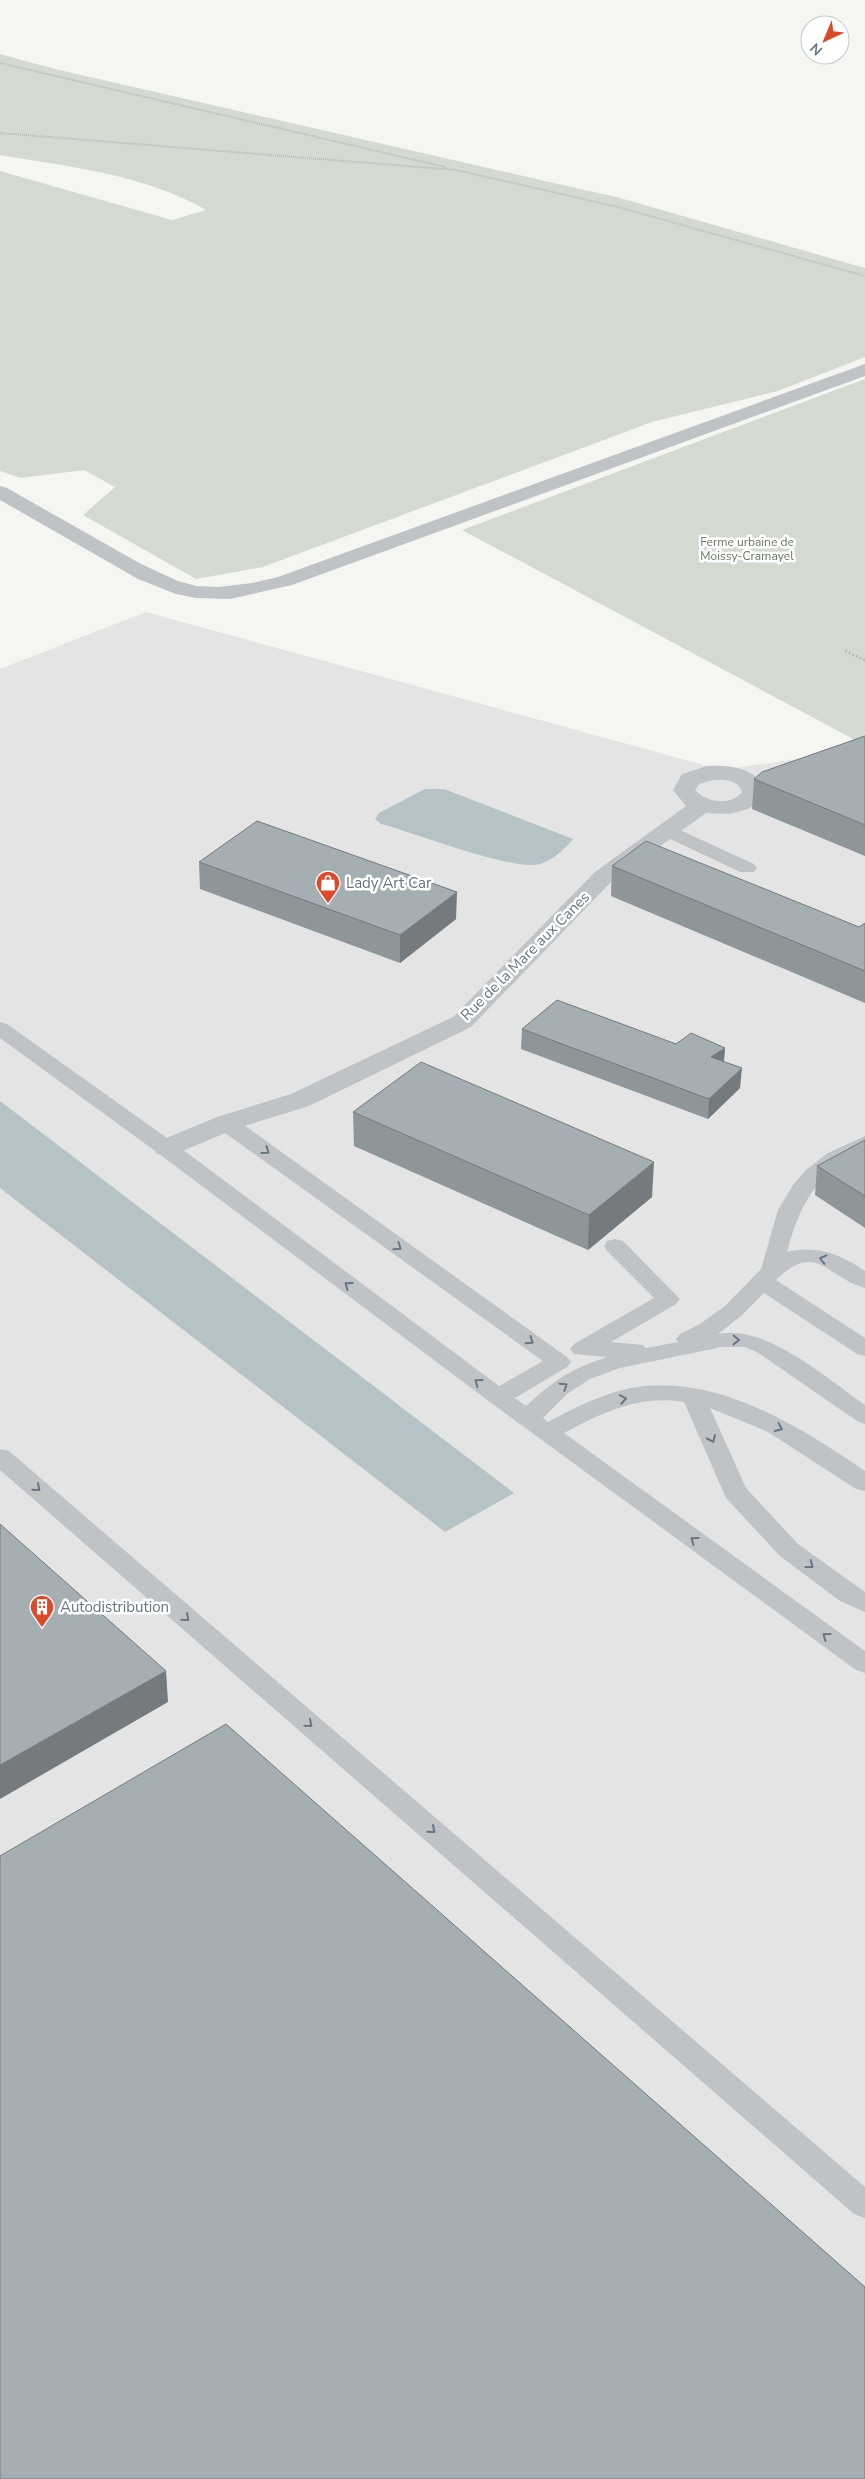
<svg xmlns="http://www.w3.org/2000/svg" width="865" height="2479" font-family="'Nunito Sans',sans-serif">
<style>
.built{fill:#e3e4e3}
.green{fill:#d5dad1}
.water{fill:#b5c2c6}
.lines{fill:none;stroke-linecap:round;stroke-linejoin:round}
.path-far1{stroke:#b7babc;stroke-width:2;stroke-dasharray:1 1;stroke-linecap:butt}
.path{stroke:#b7babc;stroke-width:2.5;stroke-dasharray:2 2;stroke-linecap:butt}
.service{fill:#bfc3c6;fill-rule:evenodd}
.minor{fill:#bfc3c6;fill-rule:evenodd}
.wall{fill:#8e969a}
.shaded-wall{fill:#747a7d}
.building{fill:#a5aeb3;stroke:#747a7d}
.oneway{stroke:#657782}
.labels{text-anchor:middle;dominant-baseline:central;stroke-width:5;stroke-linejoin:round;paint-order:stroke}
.far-park-label{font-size:12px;fill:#697a64;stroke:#fff}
.poi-label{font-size:15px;fill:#657782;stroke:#fff;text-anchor:start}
.street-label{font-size:15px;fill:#657782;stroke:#fff}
</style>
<rect width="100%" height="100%" fill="#f5f5f2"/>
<path class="built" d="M146 612 722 770 865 749V2479H0V669Z"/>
<path class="green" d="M0 54 55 69 620 198 865 268V357L778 391 652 422 263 567 196 579 83 515 115 487 84 470 21 478 0 471V171L172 220 206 210C143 174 70 167 0 155Z
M865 379V739L855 740 462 530Z"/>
<path class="water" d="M425 789H444L573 839C565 849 553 860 540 864 514 872 413 832 381 824L375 819 379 813Z
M0 1101 514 1493 445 1532 0 1188Z"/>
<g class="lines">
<path class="path-far1" d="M0 63 445 167
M0 133 456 170 614 206 865 276"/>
<path class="path" d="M845 651 865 660"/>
<path class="service" d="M669 825 754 864 757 868 754 872H740L662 835 659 831 662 827Z
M0 1022 7 1024 174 1143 499 1386 543 1361 218 1128 215 1123 218 1118 226 1117 234 1118 567 1357 571 1362 567 1367 515 1398 526 1406C556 1379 569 1370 607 1357L574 1354 570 1349 574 1344 654 1298 607 1251 604 1246 607 1241 615 1239 623 1241 680 1299 676 1304 611 1342 643 1345 646 1348 678 1342 676 1339 680 1334 700 1324 725 1306 761 1269 778 1210 793 1185 807 1169 828 1153 865 1136V1151C816 1174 801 1201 787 1252 817 1245 840 1254 865 1271V1288C827 1278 817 1240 776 1280L865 1338V1356L857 1354 764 1293 741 1316 718 1334C766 1324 826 1378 865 1405V1424L857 1421 757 1352 744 1347H722L620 1368 590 1379 567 1394 543 1418 548 1422C578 1406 609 1390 644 1386 725 1379 800 1427 865 1471V1491L856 1489 768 1432 710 1408 746 1488 798 1544 865 1592V1612L840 1601 780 1556 726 1498 684 1402C640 1394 601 1413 564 1433L865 1651V1673L856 1670 490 1402 158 1153 0 1038Z
M0 1449 9 1451 865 2187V2218L854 2214 0 1470Z"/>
<path class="minor" d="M865 364V376L292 585 230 599 196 598 176 594 138 579 0 500V486L7 488 141 564 178 581 196 586 219 587 252 583 278 577Z
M707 766C730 765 757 767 765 792L756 804 748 809 729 814 706 813 611 882 471 1027 309 1106 235 1129 175 1154 166 1156 157 1154 153 1148 157 1142 217 1117 291 1094 453 1017 595 872 686 806 673 790 682 774ZM713 780C725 780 738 779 742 792 731 806 707 803 695 790L699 784Z"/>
</g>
<path class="wall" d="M865 736V856L752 809 754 779Z
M199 862 456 919 400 963 200 889Z
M612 866 859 927 865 923V1003L611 896Z
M522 1029 725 1048 724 1062 740 1088 708 1119 521 1049Z
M353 1112 652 1197 588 1250 354 1146Z
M865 1140V1228L815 1195 817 1166Z"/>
<path class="shaded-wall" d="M457 892 456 919 400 963V935Z
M725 1048 723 1068 711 1057Z
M742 1068 740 1088 708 1119 709 1099Z
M654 1162 652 1197 588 1250 589 1215Z
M166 1671 168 1702 0 1799V1765Z"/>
<path class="building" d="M865 736V825L754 779 762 772Z
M257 821 457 892 400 935 199 862Z
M646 841 859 927 865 923V971L612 866Z
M557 1000 676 1044 691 1033 725 1048 711 1057 742 1068 709 1099 522 1029Z
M421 1062 654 1162 589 1215 353 1112Z
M865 1140V1196L817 1166Z
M0 1524 166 1671 0 1765Z
M226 1724 865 2287V2479H0V1856Z"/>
<defs><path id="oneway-chevron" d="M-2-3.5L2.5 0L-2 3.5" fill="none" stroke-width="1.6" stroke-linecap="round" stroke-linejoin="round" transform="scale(1.25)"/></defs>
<g class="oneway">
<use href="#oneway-chevron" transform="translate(266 1151) rotate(36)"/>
<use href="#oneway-chevron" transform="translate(398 1247) rotate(35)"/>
<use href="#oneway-chevron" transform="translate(823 1259) rotate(-166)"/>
<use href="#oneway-chevron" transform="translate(348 1285) rotate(-144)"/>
<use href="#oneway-chevron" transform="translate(736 1340) rotate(1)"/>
<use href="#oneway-chevron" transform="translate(530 1341) rotate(35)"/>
<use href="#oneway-chevron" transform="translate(478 1382) rotate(-144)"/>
<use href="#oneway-chevron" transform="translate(564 1386) rotate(-34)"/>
<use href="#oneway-chevron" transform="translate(623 1399) rotate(-11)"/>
<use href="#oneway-chevron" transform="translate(779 1428) rotate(25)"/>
<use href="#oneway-chevron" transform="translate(712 1439) rotate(66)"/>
<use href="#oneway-chevron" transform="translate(37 1488) rotate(41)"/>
<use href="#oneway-chevron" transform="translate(694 1540) rotate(-144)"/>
<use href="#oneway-chevron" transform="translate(810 1565) rotate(37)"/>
<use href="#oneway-chevron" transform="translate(186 1618) rotate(41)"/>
<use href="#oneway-chevron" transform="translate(826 1636) rotate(-144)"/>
<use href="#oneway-chevron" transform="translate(309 1724) rotate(41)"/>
<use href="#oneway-chevron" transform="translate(432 1830) rotate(41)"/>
</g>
<defs>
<symbol id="shop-pin" viewBox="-11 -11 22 30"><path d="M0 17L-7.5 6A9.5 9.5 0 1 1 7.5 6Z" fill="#de4a29" stroke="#fff"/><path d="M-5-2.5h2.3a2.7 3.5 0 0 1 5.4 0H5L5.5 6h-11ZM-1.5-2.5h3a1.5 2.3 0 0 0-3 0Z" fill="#fff"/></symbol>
<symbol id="building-pin" viewBox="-11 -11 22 30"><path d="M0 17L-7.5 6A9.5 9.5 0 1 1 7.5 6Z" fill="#de4a29" stroke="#fff"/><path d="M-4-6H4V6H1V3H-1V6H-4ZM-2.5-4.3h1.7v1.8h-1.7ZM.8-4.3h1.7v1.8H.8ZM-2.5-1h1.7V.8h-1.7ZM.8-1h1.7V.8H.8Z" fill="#fff"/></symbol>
</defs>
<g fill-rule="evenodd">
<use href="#shop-pin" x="314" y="869" width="28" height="38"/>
<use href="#building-pin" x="28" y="1593" width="28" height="38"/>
</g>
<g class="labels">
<g class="far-park-label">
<text x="747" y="542">Ferme urbaine de<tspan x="747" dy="14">Moissy-Cramayel</tspan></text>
</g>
<g class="poi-label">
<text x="346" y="883">Lady Art Car</text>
<text x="60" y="1607">Autodistribution</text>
</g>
<g class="street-label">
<text transform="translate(525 956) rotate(-45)">Rue de la Mare aux Canes</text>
</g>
</g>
<g transform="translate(825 40) rotate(224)"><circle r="24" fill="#ffffff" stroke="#c1c9cd"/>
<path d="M0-4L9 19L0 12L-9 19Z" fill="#de4a29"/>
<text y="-8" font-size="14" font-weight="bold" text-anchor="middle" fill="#657782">N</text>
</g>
</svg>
